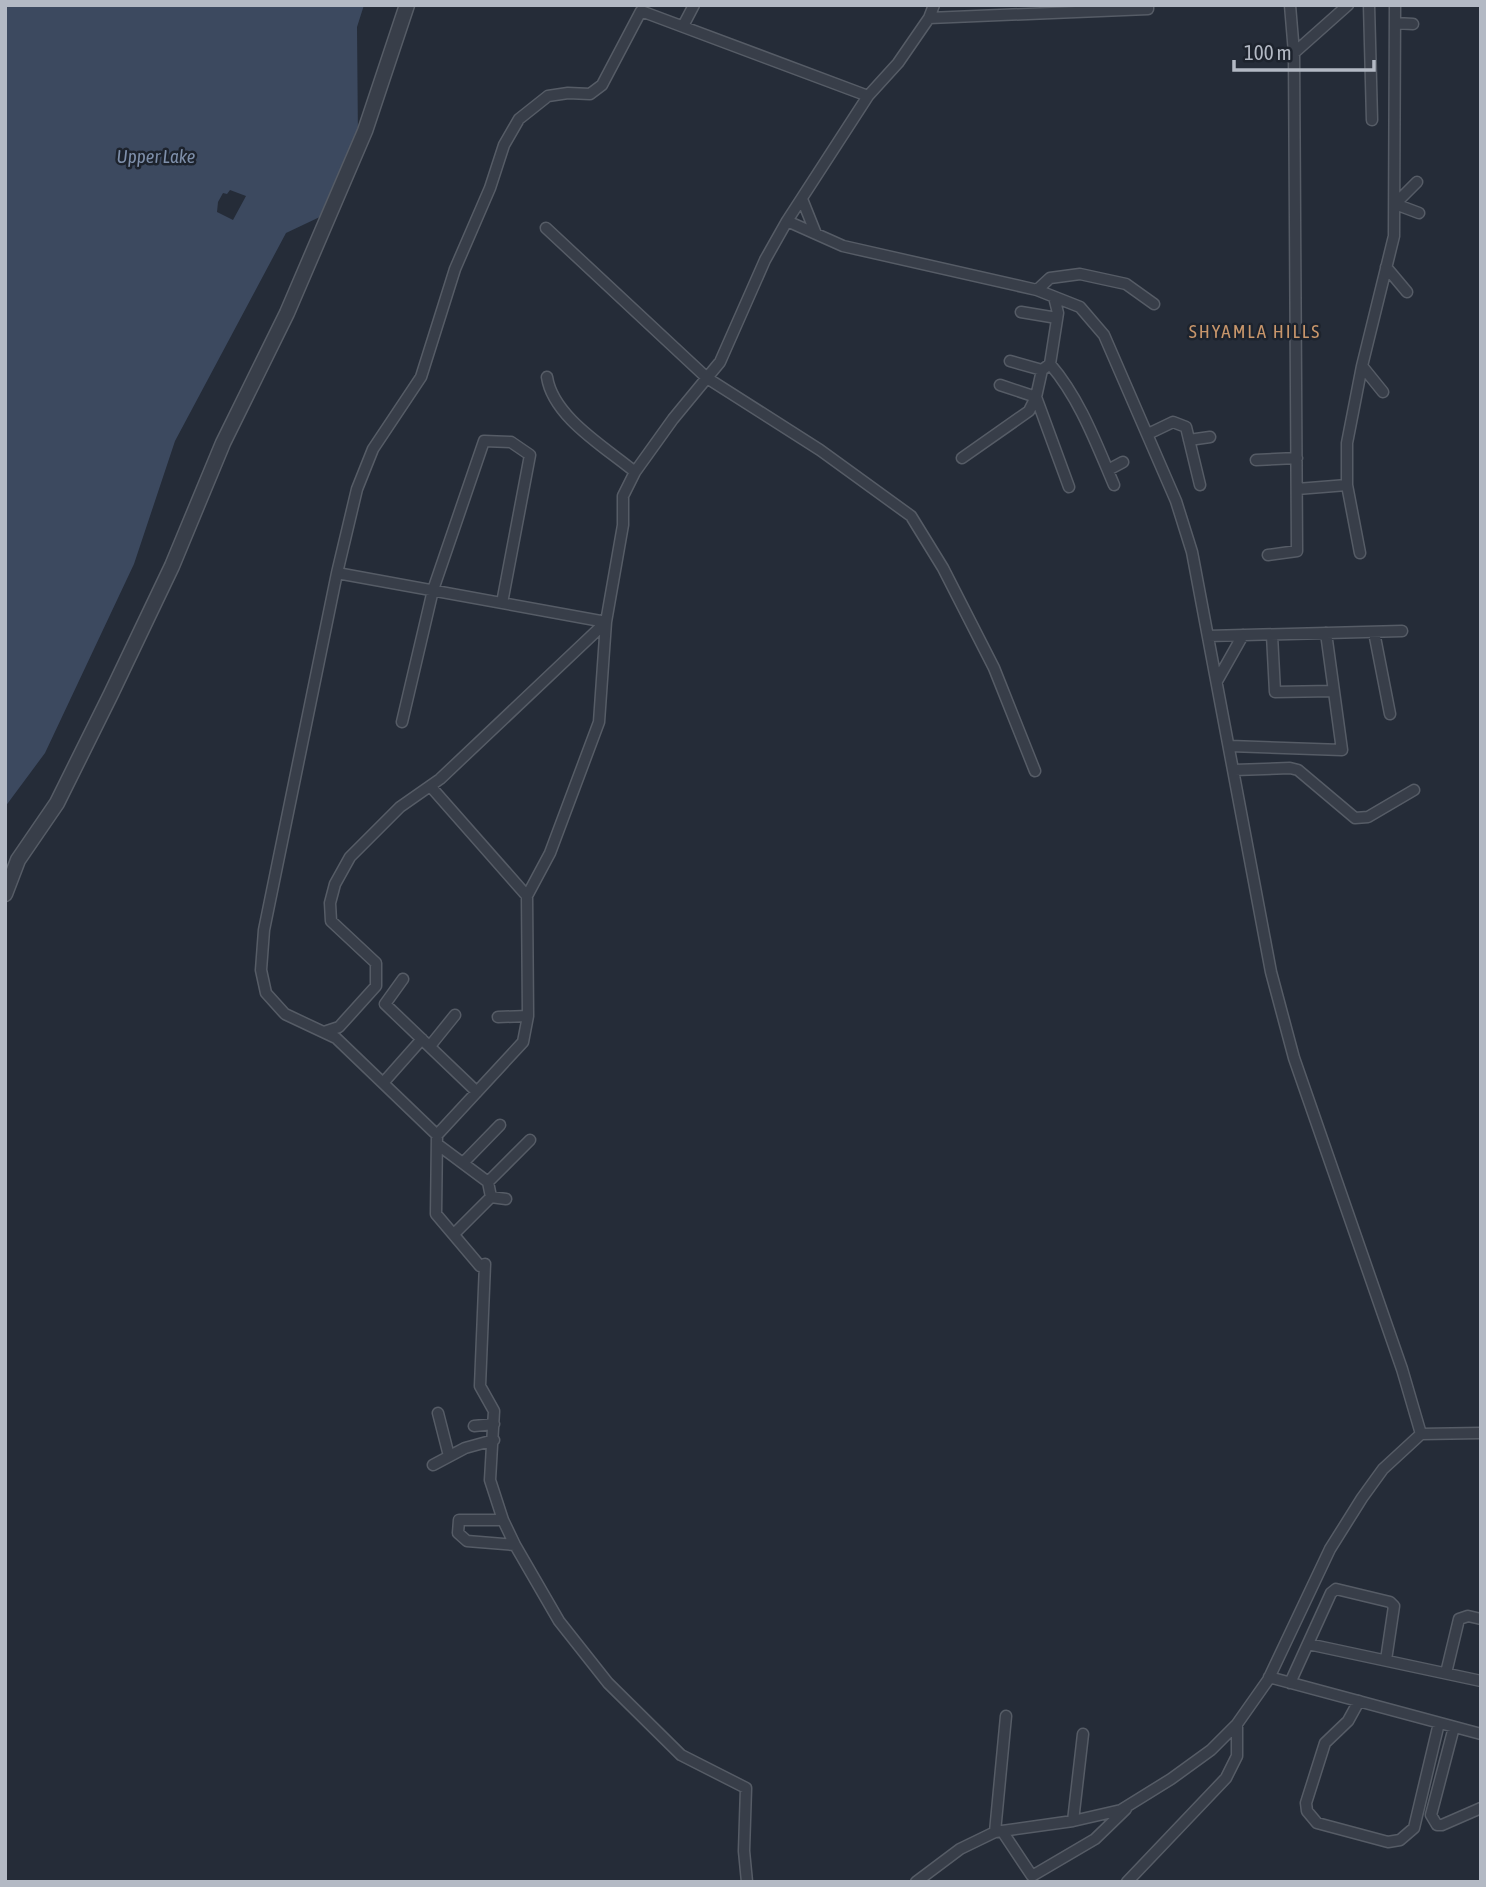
<svg xmlns="http://www.w3.org/2000/svg" width="1486" height="1887" font-family="'Asap Condensed',sans-serif">
<style>
.water{fill:#3c495f}
.pier{fill:#252c38}
.lines{fill:none;stroke-linecap:round;stroke-linejoin:round}
.minor-casing{stroke:#565c66;stroke-width:13}
.tertiary-casing{stroke:#565c66;stroke-width:17}
.minor{stroke:#383e49;stroke-width:10}
.tertiary{stroke:#383e49;stroke-width:14}
.labels{text-anchor:middle;dominant-baseline:central;stroke-width:5;stroke-linejoin:round;paint-order:stroke}
.water-label{font-size:19px;font-style:italic;fill:#7e8faa;stroke:#1d232d}
.neighbourhood-label{font-size:19px;letter-spacing:2px;fill:#c8966b;stroke:#1d232d}
</style>
<rect width="100%" height="100%" fill="#252c38"/>
<path class="water" d="M5 5H364L357 27 358 140 324 215 286 233 175 441 134 564 45 753 5 807Z"/>
<path class="pier" d="M230 190 246 196 233 220 217 212 218 202 223 193 227 194Z"/>
<g class="lines">
<defs>
<path id="minor" d="M1369 5 1372 120
M929 18 1148 9V5
M1395 23 1413 24
M683 26 694 5
M1294 53 1348 5
M1417 182 1395 204 1419 213
M802 199 816 234
M787 221 843 246 1037 290 1080 307 1104 335 1176 501 1192 552 1271 972 1294 1058 1402 1369 1421 1434
M546 228 707 378 820 450 911 516 943 568 994 668 1035 771
M1386 267 1407 292
M1037 290 1050 278 1080 274 1126 284 1154 304
M1054 297 1058 313 1050 364 1042 370 1036 397 1069 487
M1021 312 1057 318
M1010 361 1042 370
M1050 364C1080 399 1096 443 1114 485
M1362 366 1383 392
M547 377C553 417 605 447 635 472
M1148 434 1173 422 1186 427 1200 485
M1189 440 1210 437
M962 458 1029 411 1036 397 1000 385
M1256 460 1297 458
M1108 470 1123 462
M1297 489 1347 485
M1360 553 1347 485V443L1362 366 1394 236 1395 5
M1268 555 1297 551 1294 53 1290 5
M337 573 606 622
M1374 632 1390 714
M1272 635 1275 692 1332 691
M1208 636 1402 631
M1217 681 1243 635
M402 722 433 590 484 441 511 442 530 455 502 603
M1230 746 1342 750 1326 633
M1234 770 1290 768 1298 770 1355 818 1368 817 1414 790
M431 787 527 896
M403 979 385 1004 477 1092
M498 1017 528 1016
M324 1032 339 1027 376 986V963L331 921 330 903 335 884 350 857 400 807 440 779 606 622
M430 1046 455 1015
M383 1083 422 1039
M437 1135 336 1038 285 1014 266 993 261 970 264 930 337 573 357 489 373 449 421 377 455 269 490 188 504 145 519 119 548 96 568 93 590 94 602 85 641 11 868 96
M437 1144 488 1182 491 1197
M463 1163 500 1125
M488 1182 530 1140
M454 1234 491 1197 506 1199
M438 1413 449 1456
M474 1426 494 1424
M433 1465 465 1448 494 1440
M503 1520H459L458 1533 467 1541 515 1545
M1308 1644 1481 1681
M1446 1673 1459 1619 1468 1616 1481 1619
M1269 1677 1481 1734
M1290 1683 1331 1593 1336 1589 1390 1602 1394 1606 1386 1660
M1359 1701 1348 1721 1325 1743 1306 1803 1307 1811 1317 1823 1388 1842 1400 1840 1414 1828 1439 1723
M1454 1727 1431 1815 1437 1825H1442L1481 1808
M1073 1821 1083 1734
M1002 1831 1032 1876 1095 1839 1126 1809
M995 1832 1006 1716
M747 1882 744 1851 746 1788 681 1755 608 1683 559 1621 515 1545 503 1520 490 1480 494 1411 480 1386 485 1264 480 1266 436 1214 437 1135 523 1042 528 1016 527 896 550 853 599 722 606 622 623 525V496L635 472 673 419 720 362 765 260 787 221 868 96 898 63 929 18 934 5
M916 1882 960 1849 995 1832 1073 1821 1121 1810 1171 1779 1211 1750 1237 1724 1268 1680 1330 1549 1362 1498 1383 1469 1421 1434 1481 1433
M1127 1882 1226 1778 1237 1756V1724"/>
<path id="tertiary" d="M5 894 18 860 57 803 111 694 172 566 223 443 287 313 365 131 407 5"/>
</defs>
<use href="#minor" class="minor-casing"/>
<use href="#tertiary" class="tertiary-casing"/>
<use href="#minor" class="minor"/>
<use href="#tertiary" class="tertiary"/>
</g>
<g class="labels">
<g class="water-label">
<text x="156" y="156">Upper Lake</text>
</g>
<g class="neighbourhood-label">
<text x="1255" y="331">SHYAMLA HILLS</text>
</g>
</g>
<rect width="1486" height="1887" fill="none" stroke="#b3b9c4" stroke-width="14"/>
<path d="M1234 60v10h140v-10" fill="none" stroke="#b3b9c4" stroke-width="3.5"/>
<text x="1244" y="60" font-size="21" fill="#b3b9c4" stroke="#1d232d" stroke-width="5" paint-order="stroke">100 m</text>
</svg>
